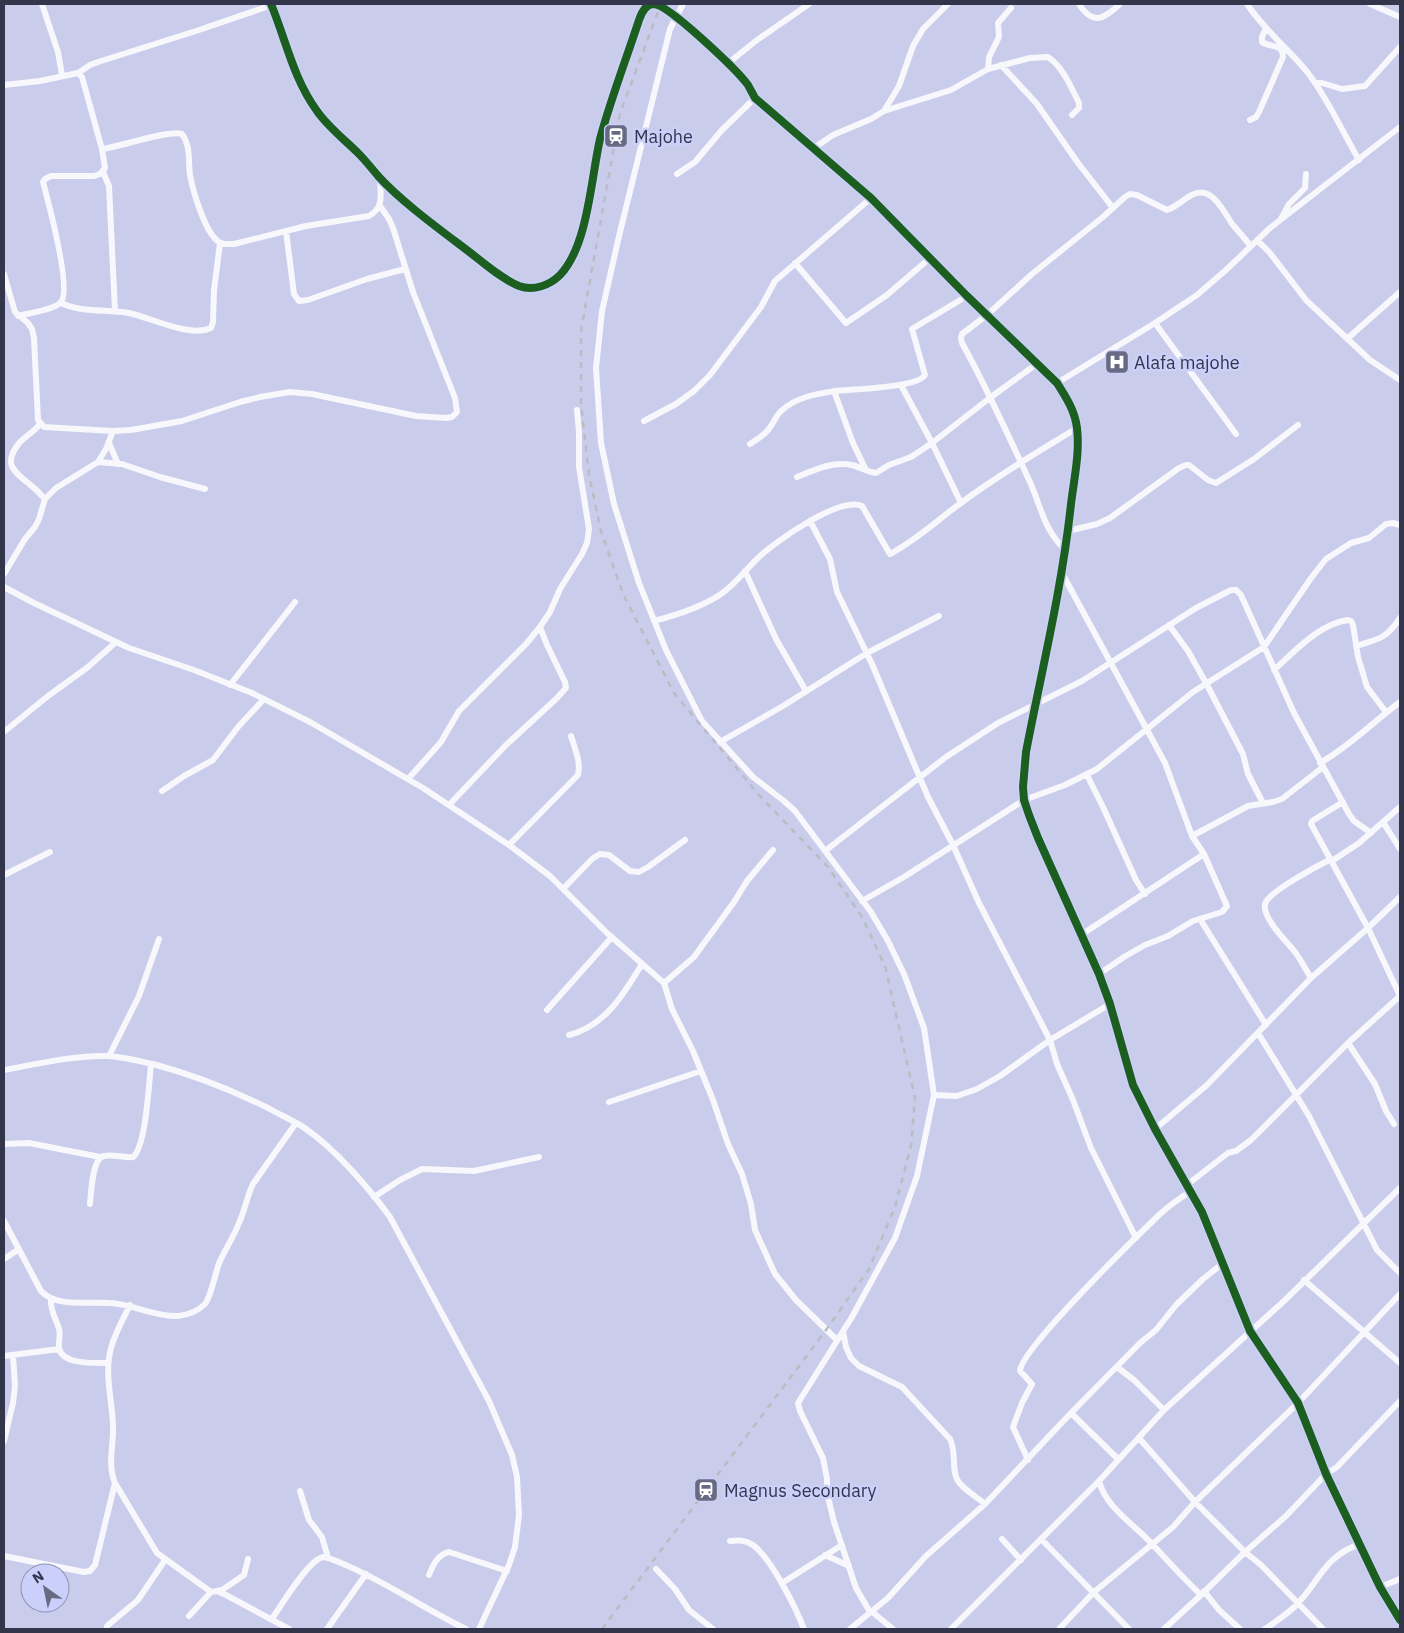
<svg xmlns="http://www.w3.org/2000/svg" width="1404" height="1633" font-family="'IBM Plex Sans',sans-serif">
<style>
.lines{fill:none;stroke-linecap:round;stroke-linejoin:round}
.street{stroke:#f7f7fc;stroke-width:6}
.rail{stroke:#bbbcc3;stroke-width:2.5;stroke-dasharray:6 6;stroke-linecap:butt}
.cycleway-casing{stroke:#cbd0fb;stroke-width:11}
.cycleway{stroke:#1b5e20;stroke-width:8}
.labels{text-anchor:middle;dominant-baseline:central;stroke-width:5;stroke-linejoin:round;paint-order:stroke}
.poi-label{font-size:18px;fill:#33364b;stroke:#cbd0fb;text-anchor:start}
</style>
<rect width="100%" height="100%" fill="#c9ccea"/>
<g class="lines">
<path class="street" d="M42 4 58 52 62 75
M271 4C286 40 293 78 317 111 328 127 345 140 359 154 366 161 372 169 379 177 404 204 442 231 472 254 486 265 502 279 519 286 533 291 549 286 560 275 588 246 591 178 600 139 611 98 626 60 639 20 641 14 645 4 654 4 669 5 737 70 748 85 750 89 753 94 755 98L871 198 967 296 1057 383C1066 397 1075 411 1077 428 1080 453 1074 479 1071 504 1062 588 1042 669 1026 752L1023 787 1024 800 1029 815 1038 838 1099 974 1110 1004 1133 1085 1155 1129 1202 1212 1250 1331 1298 1403 1326 1474 1380 1587 1400 1620
M683 4 670 29 620 232 602 311 596 368 601 443 614 504 639 583 666 650 702 721 753 777 784 801 795 811 871 912 888 941 904 974 924 1028 934 1095 917 1176 895 1238 852 1317 798 1403 800 1411 823 1458 827 1479V1493L834 1522 856 1588 870 1612
M1079 4C1093 26 1104 19 1120 4
M1247 4C1264 30 1289 49 1308 73 1328 99 1342 131 1359 160
M1370 4 1400 17
M727 64 757 40 809 4
M1001 65 1037 104 1078 163 1113 208
M988 69 989 57 999 37 998 23 1011 8
M78 73 90 65 98 62 196 31 272 5
M1315 83H1322L1342 89 1365 86 1400 47
M4 85 40 81 78 73 82 77 102 149 105 168 100 174 94 176H51L45 179 43 182C48 201 72 289 61 302 55 310 28 313 18 316
M884 111 951 90 988 69 1030 58 1048 57C1063 67 1071 87 1079 103V108L1072 115
M1250 120 1256 117 1259 112 1283 57C1283 43 1270 48 1262 42V37L1266 28
M814 148 833 135 871 119 884 111 899 86 913 46 923 29 948 4
M102 149C119 147 171 129 182 134 191 146 188 161 190 175 193 191 205 233 219 242 224 245 229 244 234 244L306 226 369 216C385 207 380 194 380 177
M103 172 109 186 115 311
M677 174 695 162 722 130 755 98
M1281 219 1289 204 1305 188 1306 174
M286 231 294 294 299 301 308 300 367 279 405 269
M1257 240 1270 253 1306 300 1370 360 1400 380
M795 263 846 323 887 295 930 258
M4 274 15 312 28 323 32 329 34 338 38 420 44 427 113 431 131 430 182 421 240 402 260 397 290 392 312 394 416 416 446 418 452 417 457 412 455 398 413 292 393 228 389 219 380 206
M61 303C82 313 107 309 129 313 152 318 190 338 211 328L213 322 214 290 220 243
M1155 323 1236 434
M1348 338 1400 292
M1057 383 1155 323 1197 295 1226 270 1270 228 1400 127
M901 385 932 443 961 503
M834 391 853 443 866 470
M644 421 676 404 694 391 710 375 761 307 775 281 871 198
M40 424C33 433 27 435 20 442 0 466 17 473 34 488 38 491 41 495 45 499
M109 443 118 464
M750 444C756 440 763 436 768 430 773 424 776 416 781 411 796 397 816 394 835 391 852 389 917 388 925 375L912 329 967 296
M98 462 122 464 160 477 205 489
M797 477C814 470 833 461 852 465 860 467 867 472 876 473L889 465 911 457 932 443 991 397 1038 363
M810 521 830 559 837 592 872 664 928 797 953 845 979 903 1050 1040 1057 1064 1073 1100 1091 1148 1136 1238
M1068 531 1097 524 1110 518 1179 468 1186 465H1189L1208 480 1216 483 1254 459 1298 425
M1065 550C1043 528 1042 509 1030 482 1008 435 987 388 962 343L961 338 962 334 987 315 1032 274 1103 217 1125 197 1130 194 1137 195 1167 210C1177 207 1184 198 1194 194 1213 186 1224 213 1233 225 1239 232 1245 239 1251 246
M745 571 776 639 806 691
M1062 573 1165 763 1192 836 1204 854 1227 906 1222 912 1193 921 1168 936 1145 945 1124 957 1099 974
M4 574 25 539 35 527 39 519 45 499 56 488 98 462 106 449 113 431
M4 587 34 603 129 648 194 670 252 693 310 722 423 788 509 845 550 876 607 933 664 983 672 1009 693 1051 713 1100 728 1144 742 1174 751 1204 755 1230 775 1274 796 1300 837 1340
M654 621C677 615 702 607 721 594 736 584 746 569 759 557 776 541 840 496 862 506L890 554C918 539 936 521 961 503 998 475 1038 452 1077 428
M1169 625 1188 651 1206 683 1243 754 1248 774 1263 803
M1356 646C1379 639 1386 639 1400 618
M1274 670C1295 651 1319 624 1348 620L1351 621 1353 625 1358 657 1367 687 1386 712
M230 685 295 602
M5 731 48 696 88 667 116 642
M720 742 783 706 867 653 939 616
M1320 763C1350 746 1373 722 1400 702
M1087 775 1103 807 1136 880 1145 894
M408 779 441 742 459 711 526 644 540 627 550 612 560 589 582 554 587 543 589 529 579 467V432L577 410
M162 791 184 776 213 760 238 727 264 699
M449 805 506 745 556 699 566 688 565 682 547 645 540 627
M1383 822 1400 849
M1192 836 1248 806 1273 802 1282 799 1323 767
M509 845 578 775C581 762 575 749 571 736
M825 851 946 757 998 723 1082 681 1196 608 1231 590H1236L1241 595 1294 713 1349 814 1354 821 1371 833
M1332 861 1359 843 1400 807
M4 875 50 852
M563 889 592 859 600 854 609 855 630 871 639 872 648 867 685 840
M862 901 904 877 1024 800 1065 785 1097 769 1193 692 1264 647 1311 578 1326 559 1351 543 1369 538 1386 524 1393 523 1400 525
M1200 919 1266 1025
M1081 935 1204 854
M1311 978C1306 970 1301 960 1295 952 1287 942 1262 918 1265 904 1268 892 1319 865 1331 859
M664 983 694 957 734 902 747 881 773 850
M547 1010 612 937
M1258 1033 1309 1116 1377 1250 1400 1273
M569 1035C605 1026 624 994 642 964
M1348 1043 1375 1084 1386 1111 1394 1124
M109 1056 139 996 159 939
M4 1070C37 1064 74 1055 109 1056 124 1057 139 1061 153 1064 194 1075 232 1090 270 1109 282 1116 295 1121 306 1129 336 1150 368 1187 390 1217L489 1401 512 1455 517 1477 519 1515 515 1547 509 1565 479 1629
M934 1095 957 1096 977 1089 1000 1076 1050 1040 1110 1004
M609 1102 701 1071
M1155 1129 1207 1085 1311 978 1368 928 1400 897
M4 1144 29 1143 100 1157
M1188 1184 1228 1153 1236 1151 1251 1140 1348 1043 1400 996 1368 928 1311 824 1312 821 1343 802
M374 1197 400 1180 422 1169 474 1171 539 1157
M90 1204C91 1194 92 1158 104 1156 113 1154 124 1158 133 1157 146 1147 149 1082 151 1064
M4 1221 41 1291C56 1308 90 1301 110 1303 133 1304 155 1317 178 1316 187 1315 198 1311 205 1304 212 1295 215 1272 220 1261 226 1248 234 1236 239 1223 245 1210 247 1196 253 1184L296 1123
M4 1259 19 1249
M1304 1280 1400 1363
M51 1299C50 1311 56 1318 59 1329 61 1335 58 1342 59 1348 62 1365 95 1363 108 1363
M130 1305C123 1319 115 1333 111 1348 104 1373 112 1399 113 1425 114 1445 107 1464 115 1483L157 1553 211 1592 217 1591 226 1595 289 1629
M843 1331 846 1347 851 1358 859 1366 902 1387 950 1439C957 1453 951 1471 958 1481 964 1490 977 1497 985 1504
M4 1356 59 1349
M1117 1367 1134 1380 1164 1410
M1071 1413 1118 1459
M1139 1438 1195 1502 1245 1552 1261 1565 1323 1629
M4 1441 13 1403 15 1386 13 1355
M1028 1460 1013 1427 1022 1403 1032 1384 1020 1371C1020 1350 1139 1234 1160 1214 1170 1205 1180 1198 1191 1191
M1099 1481C1106 1508 1135 1525 1153 1545 1169 1562 1184 1579 1201 1595
M300 1491 309 1520 322 1537 328 1558
M1002 1539 1021 1560
M1042 1540 1129 1629
M730 1541C739 1540 746 1540 753 1545 771 1558 796 1608 804 1629
M825 1555 849 1566
M4 1556 84 1572 90 1571 95 1565 115 1483
M656 1569 675 1589 689 1610 713 1629
M429 1575C433 1565 438 1554 449 1552L507 1571
M782 1583 842 1545
M1380 1587 1400 1579
M217 1591 222 1590 244 1575 248 1559
M1204 1591 1219 1610 1240 1629
M871 1611 893 1629
M189 1616 211 1592
M272 1619C280 1607 309 1559 323 1557 328 1557 336 1561 341 1563 385 1581 424 1609 466 1629
M107 1629V1626L138 1600 165 1560
M327 1629 366 1574
M850 1629 888 1598 926 1556 985 1504 1071 1413 1140 1343 1156 1330 1176 1305 1203 1279 1222 1264
M951 1629 1099 1481 1164 1410 1284 1301 1400 1188
M1059 1629 1094 1592 1173 1527 1195 1502 1298 1403 1400 1294
M1164 1629 1201 1595 1245 1552 1286 1516 1326 1474 1337 1467 1400 1401
M1265 1629C1276 1621 1290 1613 1299 1602 1320 1579 1327 1554 1361 1544"/>
<path class="rail" d="M602 1629 826 1330 869 1269 895 1207 911 1146 915 1098 885 966 862 917 828 867 759 795 674 693 623 594 601 531 589 475 581 404V331L620 113 661 4"/>
<defs>
<path id="cycleway" d="M271 4C286 40 293 78 317 111 328 127 345 140 359 154 366 161 372 169 379 177 404 204 442 231 472 254 486 265 502 279 519 286 533 291 549 286 560 275 588 246 591 178 600 139 611 98 626 60 639 20 641 14 645 4 654 4 669 5 737 70 748 85 750 89 753 94 755 98L871 198 967 296 1057 383C1066 397 1075 411 1077 428 1080 453 1074 479 1071 504 1062 588 1042 669 1026 752L1023 787 1024 800 1029 815 1038 838 1099 974 1110 1004 1133 1085 1155 1129 1202 1212 1250 1331 1298 1403 1326 1474 1380 1587 1400 1620"/>
</defs>
<use href="#cycleway" class="cycleway-casing"/>
<use href="#cycleway" class="cycleway"/>
</g>
<defs>
<symbol id="station-square" viewBox="-11 -11 22 22"><rect x="-9" y="-9" width="18" height="18" rx="4" fill="#686a83" stroke="#cbd0fb"/><path d="M-3-6H3Q5-6 5-4V2Q5 4 3 4L4.5 6H3L1.5 4h-3L-3 6H-4.5L-3 4Q-5 4-5 2V-4Q-5-6-3-6ZM-3.5-4v3h7v-3ZM-3.5 1v1.5H-2V1ZM2 1v1.5H3.5V1Z" fill="#fff"/></symbol>
<symbol id="hospital-square" viewBox="-11 -11 22 22"><rect x="-9" y="-9" width="18" height="18" rx="4" fill="#686a83" stroke="#cbd0fb"/><path d="M-5-5h3v3.5h4V-5h3V5h-3V1.5h-4V5h-3Z" fill="#fff"/></symbol>
</defs>
<g fill-rule="evenodd">
<use href="#station-square" x="602" y="122" width="28" height="28"/>
<use href="#hospital-square" x="1103" y="348" width="28" height="28"/>
<use href="#station-square" x="692" y="1476" width="28" height="28"/>
</g>
<g class="labels">
<g class="poi-label">
<text x="634" y="136">Majohe</text>
<text x="1134" y="362">Alafa majohe</text>
<text x="724" y="1490">Magnus Secondary</text>
</g>
</g>
<rect width="1404" height="1633" fill="none" stroke="#33364b" stroke-width="10"/>
<g transform="translate(45 1588) rotate(327)"><circle r="24" fill="#cbd0fb" stroke="#8e92b5"/>
<path d="M0-4L9 19L0 12L-9 19Z" fill="#686a83"/>
<text y="-8" font-size="14" font-weight="bold" text-anchor="middle" fill="#33364b">N</text>
</g>
</svg>
